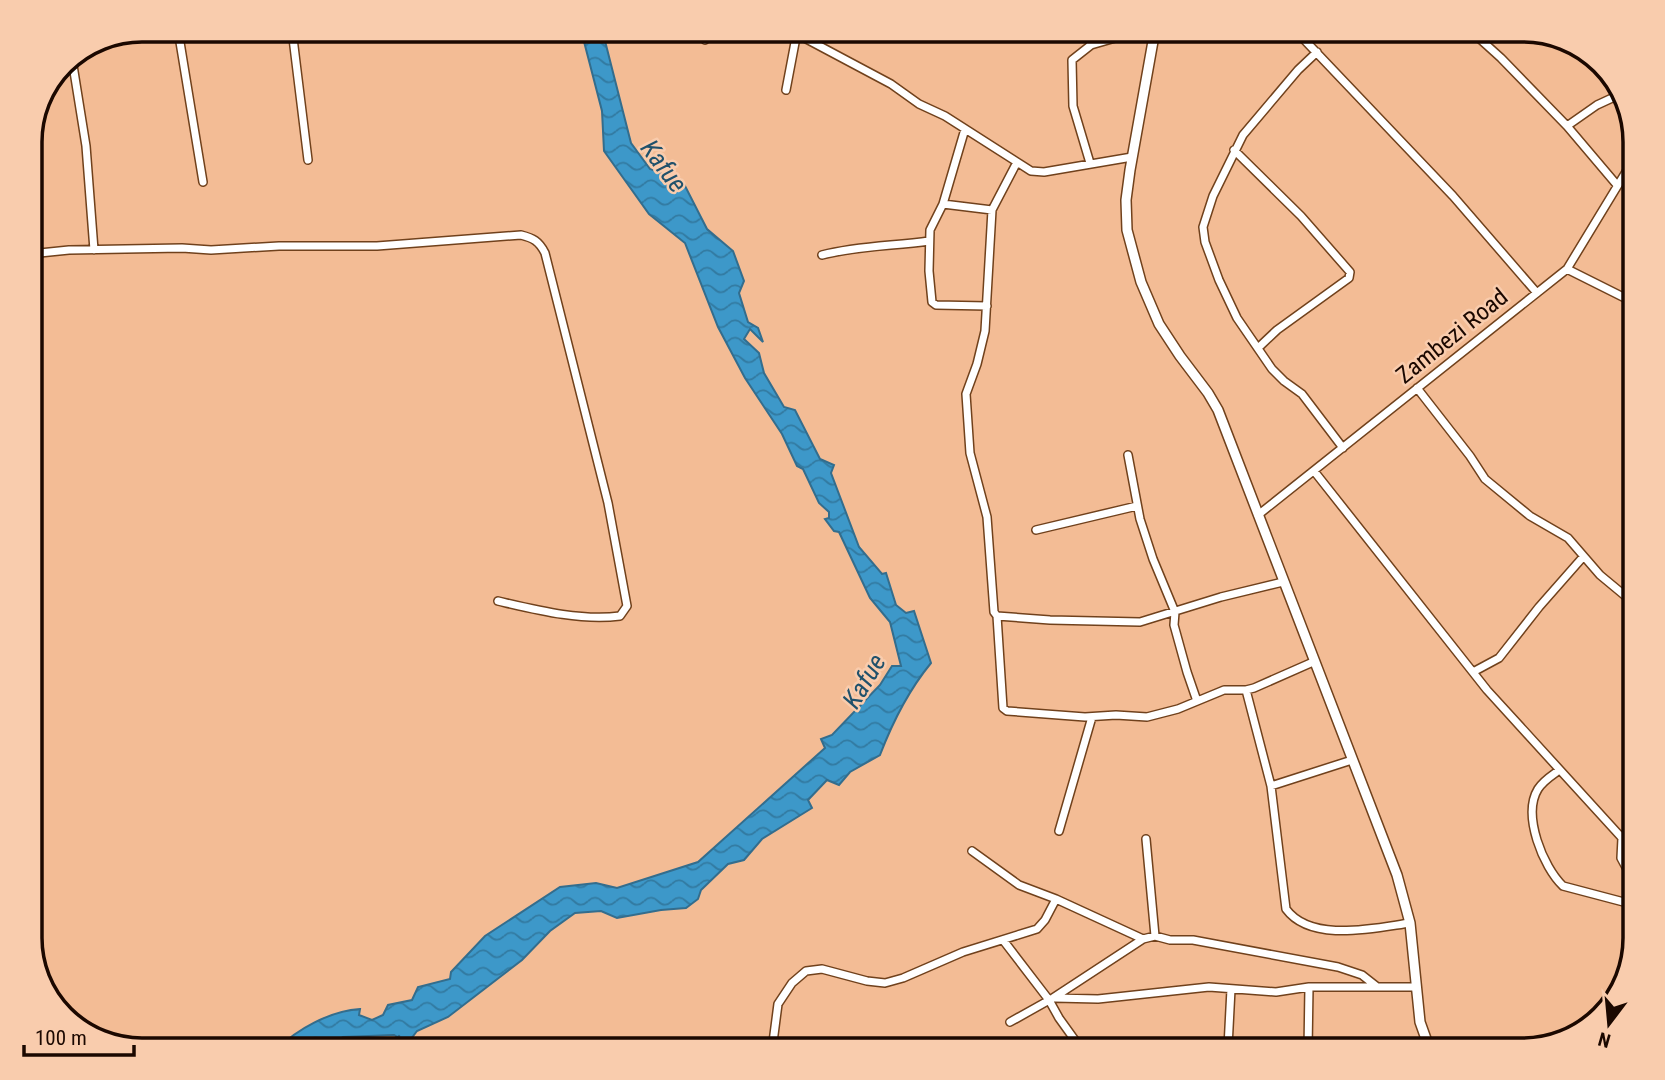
<svg xmlns="http://www.w3.org/2000/svg" width="1665" height="1080" font-family="'Roboto Condensed',sans-serif">
<style>
.water{fill:url(#water-waves);stroke:#336d8d;stroke-width:2}
.lines{fill:none;stroke-linecap:round;stroke-linejoin:round}
.stream{stroke:#336d8d;stroke-width:2.5}
.minor-casing{stroke:#70411c;stroke-width:10}
.tertiary-casing{stroke:#70411c;stroke-width:12}
.minor{stroke:#fff;stroke-width:7}
.tertiary{stroke:#fff;stroke-width:9}
.labels{text-anchor:middle;dominant-baseline:central;stroke-width:5;stroke-linejoin:round;paint-order:stroke}
.street-label{font-size:24px;fill:#1b0800;stroke:#f9ccad}
.water-label{font-size:26px;font-style:italic;fill:#20516b;stroke:#f9ccad}
.rim{fill:none;stroke:#1b0800;stroke-width:3.5}
</style>
<defs>
<pattern id="water-waves" width="16" height="10" patternUnits="userSpaceOnUse" patternTransform="scale(1.75)"><rect width="16" height="10" fill="#3d98c9"/><path d="M0 5q4-4 8 0t8 0" fill="none" stroke="#327aa1"/></pattern>
</defs>
<rect width="100%" height="100%" fill="#f3bc95"/>
<path class="water" d="M581 30H597L604 37 631 143 650 169 682 180 707 229 733 251 744 281 739 293 748 322 758 328 763 342 750 329 744 339 759 353 764 373 784 407 795 410 820 459 834 465 831 473 859 547 882 574 886 573 896 605 906 613 914 611 931 663C908 691 893 721 880 755L850 772 839 785 827 780 808 800 812 808 762 839 744 860 728 864 701 890 698 899 686 908 661 910 617 918 601 911 575 913 550 931 522 960 448 1017 417 1031 408 1043 394 1035 343 1037 328 1049 276 1050C297 1029 330 1011 360 1009L359 1015 372 1020 383 1015 388 1005 412 1000 418 987 450 979 451 972 485 936 560 887 596 883 617 888 698 862 825 748 821 739 832 735 880 685 892 666H901L890 622 870 598 839 532 834 531 825 519 829 518V512L819 503 803 469 797 466 782 434 745 378 718 327 685 243 649 214 604 151 602 111Z"/>
<g class="lines">
<path class="stream" d="M389 1050 399 1036"/>
<defs>
<path id="minor" d="M178 30 203 182
M292 30 308 160
M699 30 705 40
M1086 30 1091 45
M1295 30 1453 196 1537 293
M1470 30 1501 58 1567 126 1617 185
M797 34 891 84 919 104 945 116 1031 171 1044 172 1132 157
M1317 52 1298 70 1243 135 1213 196 1203 227 1205 242 1219 280 1237 318 1272 369 1284 381 1302 394 1343 448
M72 59 86 146 94 250
M786 90 797 32
M1567 126 1597 105 1623 93
M965 129 943 204 930 230 929 271 932 302 936 305 987 306
M1234 150 1301 216 1350 272 1349 278 1277 330 1258 348
M1090 163 1073 106 1072 60 1091 45 1143 30
M1016 164 992 210 985 331 977 364 966 394 970 453 987 517 994 612 997 616 1003 708 1007 711 1085 717 1116 715 1147 717 1178 709 1224 690H1246L1254 688 1313 662
M943 204 992 210
M30 254 69 250 182 248 211 250 279 246H377L521 235C533 238 539 241 545 253L608 503 627 606 620 616C580 621 537 610 498 601
M822 255C857 246 893 246 929 241
M1567 269 1635 303
M1417 388 1470 456 1485 479 1530 516 1568 538 1600 575 1635 604
M1635 415 1628 430 1635 437
M1128 455 1140 519 1153 559 1175 612 1174 625 1187 672 1197 701
M1314 471 1487 690 1622 838 1621 858 1635 884
M1258 515 1567 269 1635 157
M1036 530 1137 506
M997 616 1050 620 1140 622 1221 597 1283 582
M1473 672 1499 658 1539 607 1583 557
M1246 690 1271 786 1286 909C1311 943 1374 928 1410 923
M1558 771C1551 776 1543 781 1538 789 1522 815 1543 867 1563 886L1635 905
M1271 786 1352 760
M1059 831 1092 717
M1622 838 1635 822
M1146 839 1155 936
M972 851 1019 885 1056 899 1143 939
M1003 940 1049 1000 1059 1018 1082 1050
M37 969 44 980 46 996
M1055 998 1098 999 1209 987 1276 992 1309 987H1416
M1010 1022 1053 998 1143 939 1155 936 1170 940H1193L1338 967 1362 975 1376 986
M772 1050 778 1004 792 983 806 971 822 969 867 981 885 983 903 978 963 952 1037 929 1045 920 1056 899
M1226 1050 1228 1047 1231 989
M1308 1050 1309 987"/>
<path id="tertiary" d="M1155 30 1130 170 1126 200 1127 230 1141 282 1159 324 1180 356 1208 393 1218 410 1397 875 1410 923 1420 1022 1430 1050"/>
</defs>
<use href="#minor" class="minor-casing"/>
<use href="#tertiary" class="tertiary-casing"/>
<use href="#minor" class="minor"/>
<use href="#tertiary" class="tertiary"/>
</g>
<g class="labels">
<g class="street-label">
<text transform="translate(1452 336) rotate(-39)">Zambezi Road</text>
</g>
<g class="water-label">
<text transform="translate(664 166) rotate(53)">Kafue</text>
<text transform="translate(864 681) rotate(-59)">Kafue</text>
</g>
</g>
<path d="M0 0H1665V1080H0ZM142 42H1523A100 100 0 0 1 1623 142V938A100 100 0 0 1 1523 1038H142A100 100 0 0 1 42 938V142A100 100 0 0 1 142 42Z" fill="#f9ccad" fill-rule="evenodd"/>
<path class="rim" d="M142 42H1523A100 100 0 0 1 1623 142V938A100 100 0 0 1 1523 1038H142A100 100 0 0 1 42 938V142A100 100 0 0 1 142 42Z"/>
<g transform="translate(1609 1024) rotate(196)" stroke="#f9ccad" stroke-width="5" paint-order="stroke">
<path d="M0-5L12 26L0 18L-12 26Z" fill="#1b0800"/>
<text y="-10" font-size="19" font-weight="bold" text-anchor="middle" fill="#1b0800">N</text>
</g>
<path d="M24 1045v10h110v-10" fill="none" stroke="#1b0800" stroke-width="3.5"/>
<text x="35" y="1045" font-size="21" fill="#1b0800" stroke="#f9ccad" stroke-width="5" paint-order="stroke">100 m</text>
</svg>
